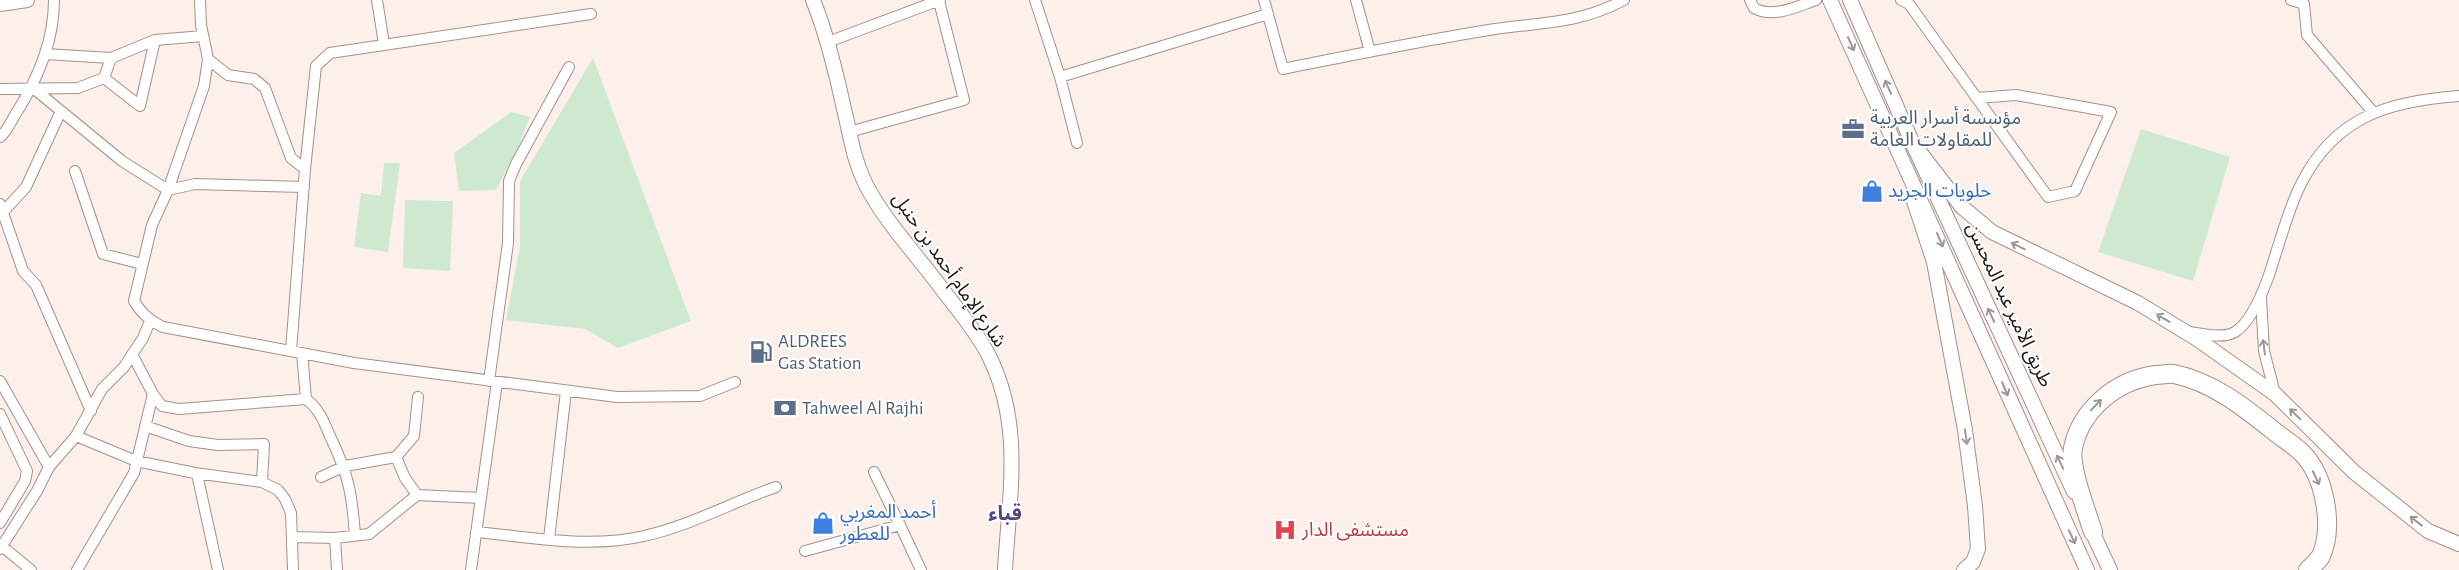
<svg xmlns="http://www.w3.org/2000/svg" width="2459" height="570" font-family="'Alegreya Sans','Noto Sans Arabic',sans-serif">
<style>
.green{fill:#cfe8d0}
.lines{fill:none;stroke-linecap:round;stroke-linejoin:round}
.street-casing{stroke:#a49188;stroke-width:12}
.secondary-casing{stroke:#a49188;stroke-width:16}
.highway-casing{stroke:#a49188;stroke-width:20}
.street{stroke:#fff;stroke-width:10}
.secondary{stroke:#fff;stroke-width:14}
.highway{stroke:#fff;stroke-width:18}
.oneway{stroke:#9b9896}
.labels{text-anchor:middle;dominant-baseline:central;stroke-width:4;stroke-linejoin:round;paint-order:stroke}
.service-label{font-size:19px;fill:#4e5e75;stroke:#fff;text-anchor:start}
.shop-label{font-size:19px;fill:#366cbe;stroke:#fff;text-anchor:start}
.street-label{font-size:19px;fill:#201915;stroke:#fff}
.health-label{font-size:19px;fill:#be3a42;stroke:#fff;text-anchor:start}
.neighbourhood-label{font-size:20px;font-weight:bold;fill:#574482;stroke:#fff}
</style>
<rect width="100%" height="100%" fill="#fdf0eb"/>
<path class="green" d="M593 58 691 321 618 348 585 329 506 320 520 246V181Z
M511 112 530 117 517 150 496 190 459 191 454 153Z
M2141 129 2230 157 2193 281 2098 252Z
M384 163H400L388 252 354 247 361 193 381 196Z
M405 200 453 201 450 271 403 268Z"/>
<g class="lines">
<defs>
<path id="street" d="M200 0 201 25 208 59 204 86 168 190 152 225 134 301C142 314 149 320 163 327L354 363 617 397 700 396 735 382
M377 0 384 44
M1035 0 1060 77 1077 143
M1264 0 1283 69C1353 55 1424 40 1495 29 1544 22 1578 24 1624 0
M1356 0 1370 52
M1750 0 1754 8C1773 19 1798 6 1816 0
M1901 0 1909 4 2048 197 2075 191 2111 112 2016 95 1977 98
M2291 0 2304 4 2307 35 2373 112
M828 42 940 0
M45 54 111 58 155 40 203 36
M111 58 104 78 140 106 155 40
M208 59 228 75 254 79 265 88 291 158 305 169
M1060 77 1268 14
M33 88 122 161 168 190 195 184 304 187
M0 89 78 88 104 78
M849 132 964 100 939 1
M0 137C6 133 11 122 15 115 37 81 54 42 54 0
M75 171 103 254 142 264
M0 204 23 271 36 285 91 411
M3 212 26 187 61 111
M2261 298 2264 351 2275 394
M2190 332C2203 334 2223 339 2235 332 2250 323 2262 294 2268 278 2278 249 2288 208 2302 182 2336 116 2390 101 2459 96
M291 351 305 169 316 66 330 53 591 14
M132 354 153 394 162 406 179 409 306 399 302 353
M0 381 49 467
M489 381 508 243 509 181 516 164 569 67
M306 399C318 408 323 419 329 434 348 473 352 492 355 535
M0 414 27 471 25 481 0 523
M145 426 189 441 218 445 264 444 262 482
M76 436 136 461 195 473 262 482 278 490 285 499 291 513 293 570
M396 457 405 478 417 495 481 498
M874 472 900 525
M197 474 218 570
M321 477 345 466 396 457 414 436 418 397
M476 532C532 537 588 549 644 536 690 526 732 502 776 487
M293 537 335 538 369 534 417 495
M335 538 337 570
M549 539 566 391
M2 546 31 570
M0 549 37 491 49 467 76 436 102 389 124 367 143 338 150 321
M805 551 900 525 921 570
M77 570 134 473 153 394
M471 570 497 382"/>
<path id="secondary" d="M813 0C827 35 836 72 844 109 851 137 853 159 866 185 886 223 917 255 942 289 958 310 976 331 988 354 1024 424 1009 496 1005 570
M1830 0 2087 570
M1850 0 1912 142 2074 492
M0 4 27 0
M1912 142 1962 207 1992 232 2138 303 2197 339 2275 394 2354 472 2428 531 2459 544
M1913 198 1934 262 1965 430 1975 506 1978 549 1973 562 1964 570
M2088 523 2110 570"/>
<path id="highway" d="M2093 532C2087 512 2069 467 2073 448 2081 409 2117 380 2156 375 2162 375 2169 373 2174 374 2213 382 2245 408 2275 432 2284 439 2294 445 2302 453 2325 476 2334 526 2321 556 2318 561 2312 566 2308 570"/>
</defs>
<use href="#street" class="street-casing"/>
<use href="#secondary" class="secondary-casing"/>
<use href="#highway" class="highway-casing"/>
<use href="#street" class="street"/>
<use href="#secondary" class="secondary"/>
<use href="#highway" class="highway"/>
</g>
<defs><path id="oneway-shaft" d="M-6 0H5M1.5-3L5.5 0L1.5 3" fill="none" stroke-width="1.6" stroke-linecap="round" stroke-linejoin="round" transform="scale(1.25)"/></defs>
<g class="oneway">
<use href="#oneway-shaft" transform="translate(1851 44) rotate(66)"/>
<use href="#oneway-shaft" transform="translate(1888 87) rotate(-114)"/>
<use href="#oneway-shaft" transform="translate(1940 240) rotate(66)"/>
<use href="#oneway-shaft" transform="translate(2018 246) rotate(-153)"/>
<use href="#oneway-shaft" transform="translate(1991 315) rotate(-115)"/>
<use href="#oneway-shaft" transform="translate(2163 318) rotate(-149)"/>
<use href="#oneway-shaft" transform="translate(2264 347) rotate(-97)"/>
<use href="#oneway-shaft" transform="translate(2005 389) rotate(67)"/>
<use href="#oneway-shaft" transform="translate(2096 405) rotate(-46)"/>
<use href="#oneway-shaft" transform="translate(2295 414) rotate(-136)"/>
<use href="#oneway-shaft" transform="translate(1966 437) rotate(82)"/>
<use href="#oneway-shaft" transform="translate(2060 462) rotate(-115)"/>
<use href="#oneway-shaft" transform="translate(2316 478) rotate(65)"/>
<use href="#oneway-shaft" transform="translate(2416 521) rotate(-142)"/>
<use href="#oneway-shaft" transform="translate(2072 537) rotate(65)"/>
</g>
<defs>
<symbol id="office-bare" viewBox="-9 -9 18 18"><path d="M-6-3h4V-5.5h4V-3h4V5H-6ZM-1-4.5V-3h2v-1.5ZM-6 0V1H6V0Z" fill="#5c6f8a" stroke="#fff" stroke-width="2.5" paint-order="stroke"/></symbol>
<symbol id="shop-bare" viewBox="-9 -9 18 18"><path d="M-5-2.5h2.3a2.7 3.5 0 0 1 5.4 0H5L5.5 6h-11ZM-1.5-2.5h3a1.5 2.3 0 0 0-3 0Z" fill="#3f7fe0" stroke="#fff" stroke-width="2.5" paint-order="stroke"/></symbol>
<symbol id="fuel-bare" viewBox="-9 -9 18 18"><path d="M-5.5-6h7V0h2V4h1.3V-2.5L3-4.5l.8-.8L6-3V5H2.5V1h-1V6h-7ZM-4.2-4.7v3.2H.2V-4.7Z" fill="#5c6f8a" stroke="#fff" stroke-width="2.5" paint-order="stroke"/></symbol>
<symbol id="bank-bare" viewBox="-9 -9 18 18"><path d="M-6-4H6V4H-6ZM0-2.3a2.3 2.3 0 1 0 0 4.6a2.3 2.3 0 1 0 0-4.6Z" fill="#5c6f8a" stroke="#fff" stroke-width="2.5" paint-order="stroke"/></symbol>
<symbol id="hospital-bare" viewBox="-9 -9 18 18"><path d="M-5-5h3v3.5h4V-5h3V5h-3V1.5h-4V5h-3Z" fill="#e0444e" stroke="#fff" stroke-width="2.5" paint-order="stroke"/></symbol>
</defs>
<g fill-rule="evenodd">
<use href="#office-bare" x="1837" y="113" width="32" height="32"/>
<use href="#shop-bare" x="1856" y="175" width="32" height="32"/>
<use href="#fuel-bare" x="745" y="336" width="32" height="32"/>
<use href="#bank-bare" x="769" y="392" width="32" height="32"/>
<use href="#shop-bare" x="807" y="507" width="32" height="32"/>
<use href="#hospital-bare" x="1269" y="514" width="32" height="32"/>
</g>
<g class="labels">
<g class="service-label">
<text x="1870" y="118">مؤسسة أسرار العربية<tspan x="1870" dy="22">للمقاولات العامة</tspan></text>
<text x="778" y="341">ALDREES<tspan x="778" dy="22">Gas Station</tspan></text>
<text x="802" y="408">Tahweel Al Rajhi</text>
</g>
<g class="shop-label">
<text x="1888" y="191">حلويات الجريد</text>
<text x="840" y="512">أحمد المغربي<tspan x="840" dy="22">للعطور</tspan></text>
</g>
<g class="street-label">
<text transform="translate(949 270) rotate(55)">شارع الإمام أحمد بن حنبل</text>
<text transform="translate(2009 305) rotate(65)">طريق الأمير عبد المحسن</text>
</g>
<g class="health-label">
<text x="1302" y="530">مستشفى الدار</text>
</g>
<g class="neighbourhood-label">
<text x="1005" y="514">قباء</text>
</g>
</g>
</svg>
